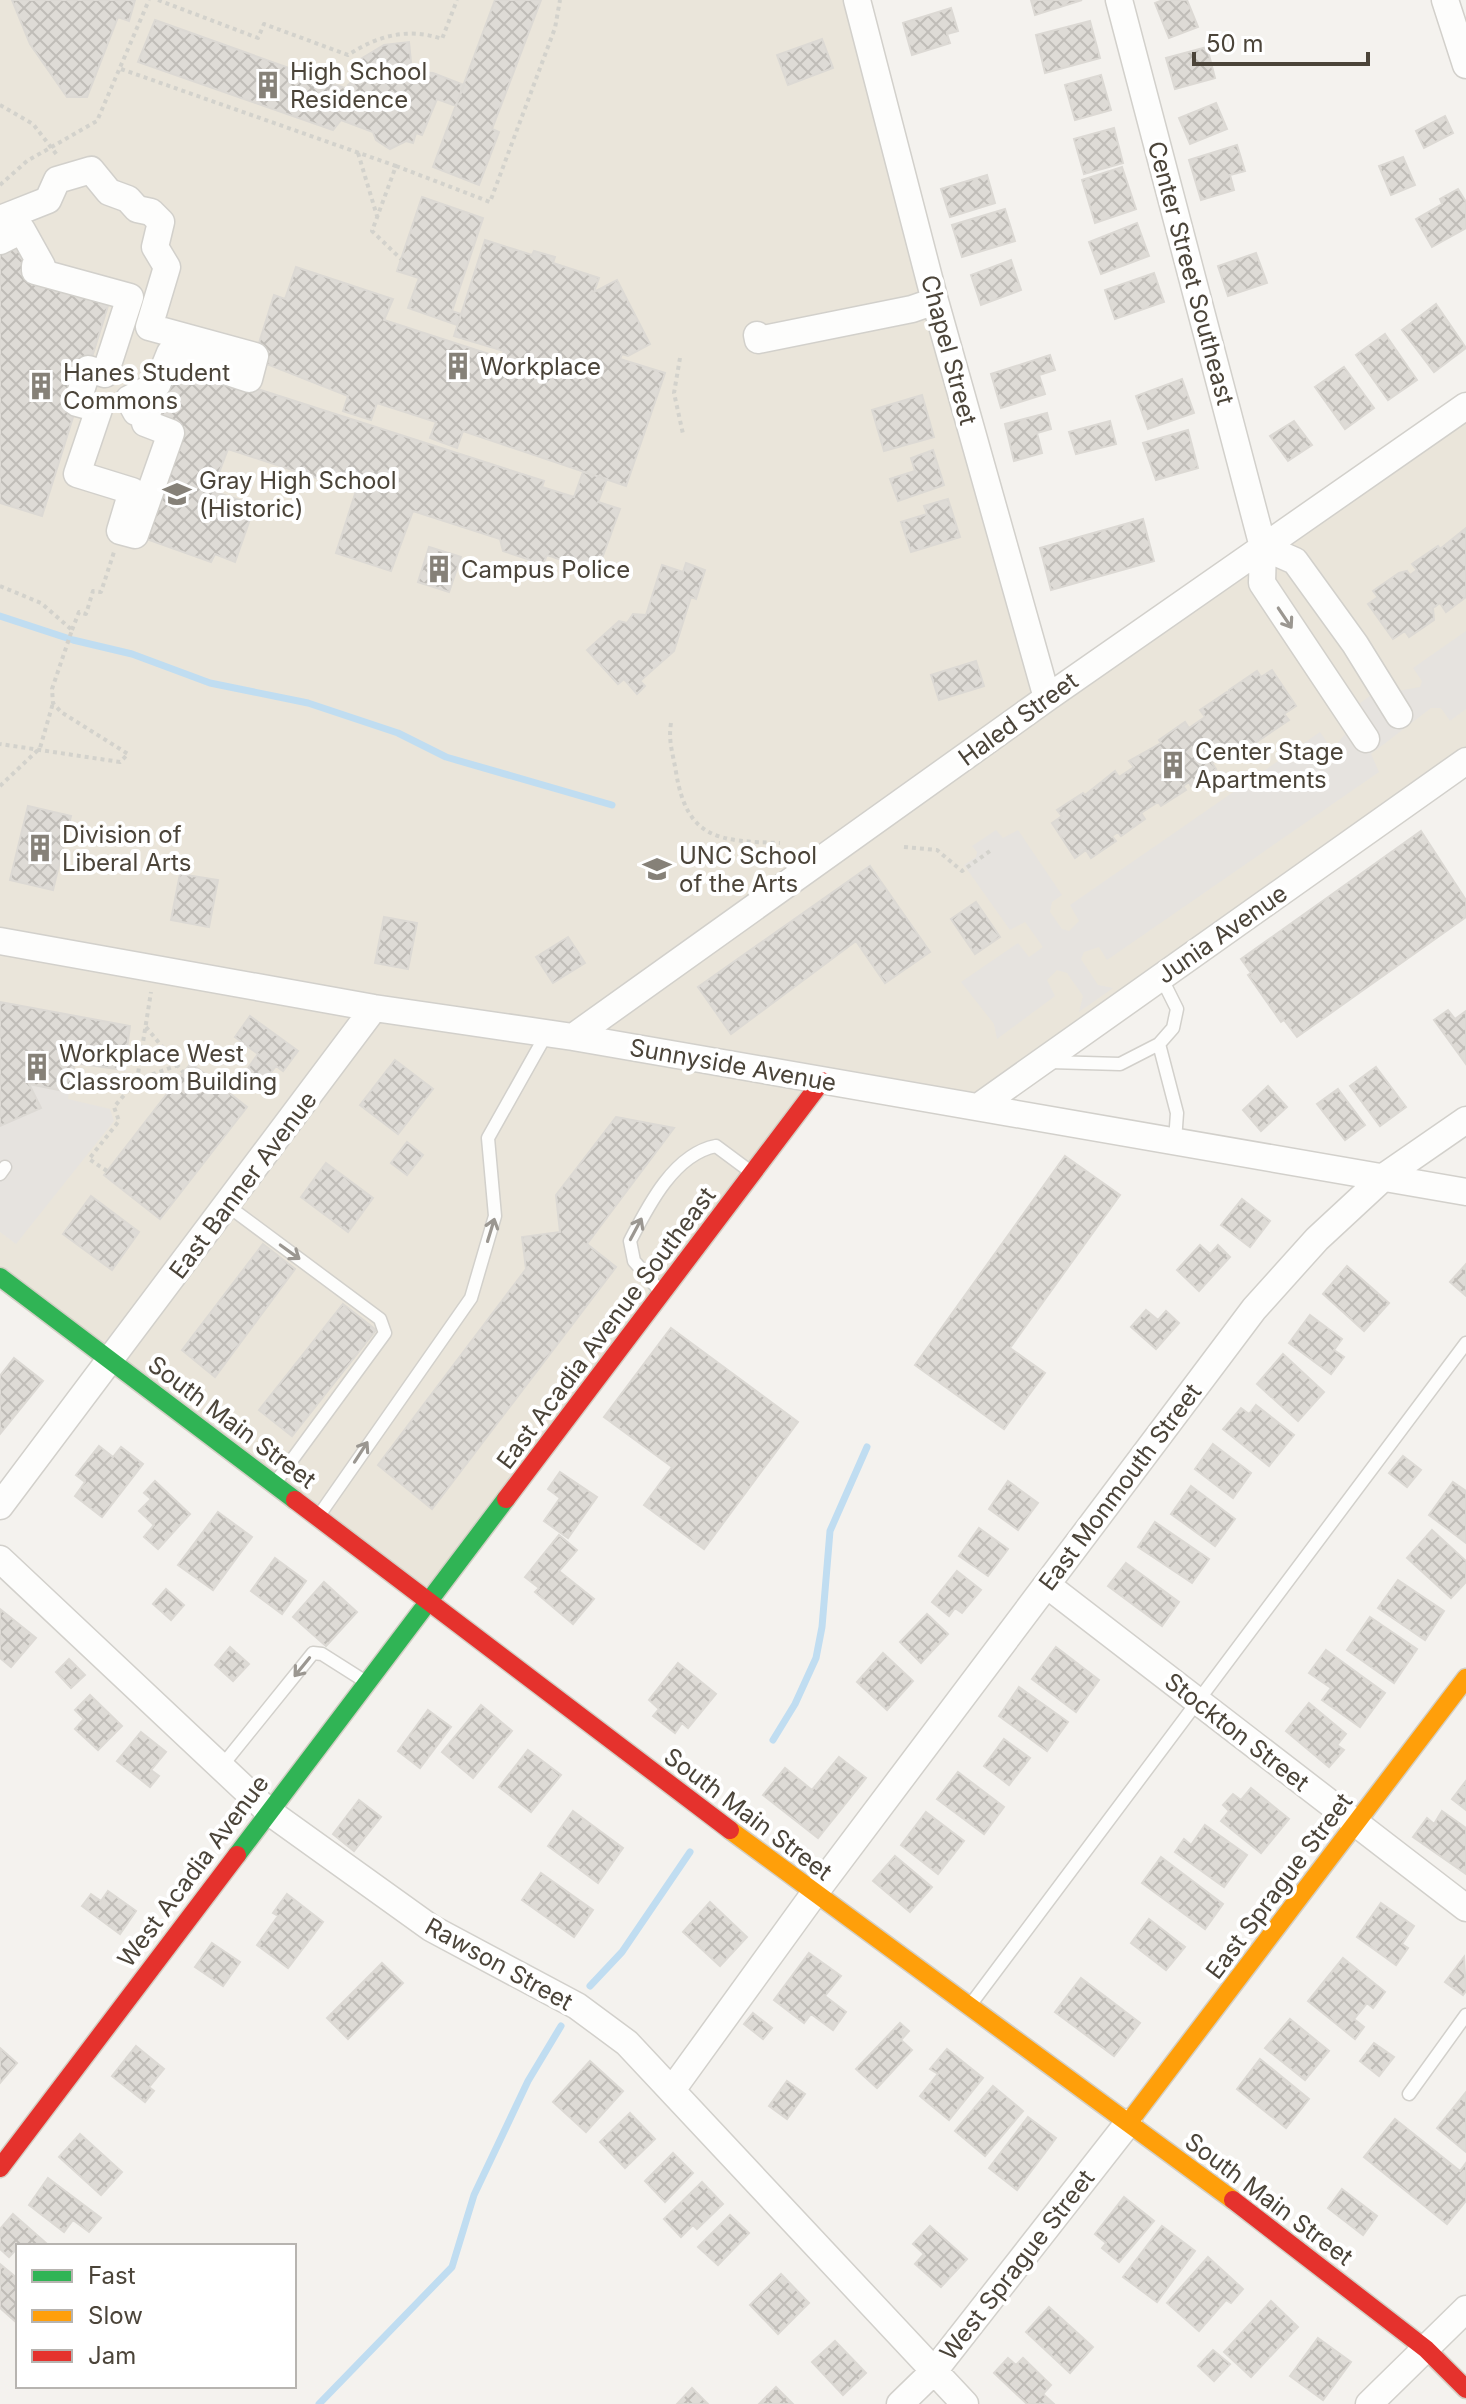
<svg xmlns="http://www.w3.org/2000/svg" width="1466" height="2404" font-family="Inter,sans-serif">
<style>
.education{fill:#eae5da}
.parking{fill:#e6e3df}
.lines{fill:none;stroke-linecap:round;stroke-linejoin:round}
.stream{stroke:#c0ddf1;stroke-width:7}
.building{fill:url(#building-cross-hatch);stroke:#dcd9d4;stroke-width:2}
.lane-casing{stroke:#d2d0cb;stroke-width:15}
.street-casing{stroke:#d2d0cb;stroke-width:29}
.fast-casing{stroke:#d3cfc5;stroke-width:21}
.slow-casing{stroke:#d3cfc5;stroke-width:21}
.jam-casing{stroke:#d3cfc5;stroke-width:21}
.path{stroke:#d3d2cc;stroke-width:4;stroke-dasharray:4 4;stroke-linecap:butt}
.lane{stroke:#fdfdfc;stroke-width:12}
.street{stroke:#fdfdfc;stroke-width:26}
.fast{stroke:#30b455;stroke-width:18}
.slow{stroke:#ff9f0a;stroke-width:18}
.jam{stroke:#e5322d;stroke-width:18}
.oneway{stroke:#9b9791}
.labels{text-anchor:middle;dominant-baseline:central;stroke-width:8;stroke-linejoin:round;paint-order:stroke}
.poi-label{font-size:24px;fill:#4b4439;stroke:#fff;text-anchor:start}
.street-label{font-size:24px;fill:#4b4439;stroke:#fff}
</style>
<defs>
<pattern id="building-cross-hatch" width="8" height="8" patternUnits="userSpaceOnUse" patternTransform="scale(2)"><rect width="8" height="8" fill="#dedbd6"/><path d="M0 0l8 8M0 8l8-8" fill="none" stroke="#c0bdb8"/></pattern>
</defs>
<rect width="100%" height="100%" fill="#f4f2ee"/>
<path class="education" d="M0 0H855L1047 698 1466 406V761L978 1107 822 1081 425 1603 0 1278Z"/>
<path class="parking" d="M1466 631V709L1450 721 1441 708H1431L1371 754 1379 772 1107 960 1099 947 1084 952 1081 959 1098 985 1113 988 1079 1012 1083 996 1067 973 1057 970 1047 980 1055 996 997 1039 994 1024 961 982 1018 943 1029 957 1043 947 1025 922 1010 930 964 865 976 857 977 852 972 846 996 830 1003 838 1018 830 1062 895 1052 902 1050 912 1062 929 1069 931 1079 921 1070 905 1320 732 1330 747H1334L1347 732 1343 715 1387 684 1398 691 1420 687 1422 681 1413 668Z
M29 1084 69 1092 68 1099 110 1109 114 1121 16 1244 0 1232V1126L41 1108Z"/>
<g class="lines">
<path class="stream" d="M0 616 73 640 132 654 210 683 308 703 398 733 446 757 612 805
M773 1740 795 1704 816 1658 822 1627 830 1531 867 1447
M590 1986 622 1952 690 1852
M319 2404 452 2267 474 2195 528 2081 561 2026"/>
</g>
<path class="building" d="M12 0H135L129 21 118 17 87 97H67L30 44Z
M495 0H541L492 129 499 132 479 185 433 167Z
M1031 0H1082L1035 15Z
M1163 0H1187L1198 27 1169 38 1155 3Z
M951 8 958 31 947 34 950 43 912 55 903 23Z
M155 20 356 92 348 85 366 70 359 60 384 45 409 42 412 72 433 73 464 85 456 106 437 99 422 135 416 133 413 143 406 141 390 149 376 140 373 132 341 120 333 130 138 62Z
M1090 21 1100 58 1045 73 1036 35Z
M822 39 833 68 788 85 777 55Z
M1207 47 1215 78 1175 89 1166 58Z
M1101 75 1111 110 1075 120 1065 85Z
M1216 103 1227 129 1190 144 1179 118Z
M1445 116 1453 133 1424 148 1416 131Z
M1114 128 1123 163 1084 174 1074 139Z
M1237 145 1245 171 1230 175 1234 190 1201 200 1189 160Z
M1403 157 1415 185 1391 195 1379 166Z
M1122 167 1136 209 1095 223 1082 180Z
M987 175 995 203 950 217 941 189Z
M1458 189 1466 202V228L1432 247 1416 219 1442 204 1440 199Z
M422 197 483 218 452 311 461 314 457 325 408 308 419 278 397 271Z
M1005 209 1015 241 962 257 952 225Z
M1137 223 1149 256 1101 274 1089 242Z
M8 237 42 266 112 293 42 516 0 503V241Z
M485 240 532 255 534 251 555 257 553 263 599 278 594 292 617 280 650 344 628 356 622 354 620 359 665 373 626 486 463 431 457 448 430 438 436 422 377 403 371 420 343 411 348 396 254 359 274 295 285 299 296 267 393 299 384 320 501 358 504 351 454 336Z
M1256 253 1267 283 1228 296 1218 266Z
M1011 260 1021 290 981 305 971 275Z
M1154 273 1164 302 1115 319 1105 290Z
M1436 304 1466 348 1434 372 1402 330Z
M1385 334 1417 380 1388 400 1356 355Z
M1050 355 1055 370 1039 375 1045 394 1001 408 991 374Z
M167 360 544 481 542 487 574 497 583 472 607 479 598 502 620 509 597 572 547 555 543 564 503 551 500 539 413 511 391 571 336 553 356 491 228 449 212 491 255 505 235 562 215 554 211 562 135 535 171 433 129 399Z
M1344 367 1374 408 1345 429 1315 387Z
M1182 379 1194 413 1148 429 1136 396Z
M922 395 934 437 884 451 872 410Z
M1047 413 1051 429 1037 433 1042 453 1014 461 1005 424Z
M1110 421 1116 444 1076 454 1069 432Z
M1294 421 1312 445 1288 461 1270 436Z
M1188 430 1198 468 1156 480 1143 443Z
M933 450 944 485 898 501 890 479 915 471 911 458Z
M948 499 960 537 911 552 901 522 927 514 924 506Z
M1143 519 1154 561 1051 590 1040 548Z
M1466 528V597L1446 612 1440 603 1433 608 1434 620 1409 637 1405 631 1393 639 1368 604 1378 597 1373 591 1399 573 1407 571 1410 575 1417 570 1412 564 1438 546 1440 549Z
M429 547 461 557 449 592 418 582Z
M686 563 705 570 696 599 691 597 674 651 640 681 645 686 637 694 624 679 618 684 587 650 619 621 627 623 633 614 646 615 662 565 683 572Z
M976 661 984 686 939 700 931 675Z
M1272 670 1296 706 1284 714 1289 720 1234 757 1230 751 1212 763 1216 769 1191 786 1189 782 1183 786 1186 790 1161 806 1158 802 1141 813 1145 819 1121 836 1118 832 1112 836 1116 841 1091 858 1086 850 1075 858 1052 823 1062 816 1057 810 1083 793 1085 795 1115 771 1119 777 1134 767 1129 761 1161 743 1159 740 1185 722 1189 728 1205 717 1200 710 1227 692 1229 695V690L1257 671 1261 677Z
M28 806 71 816 53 890 10 880Z
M1421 831 1466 900V917L1297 1037 1284 1020 1281 1022 1248 975 1251 973 1241 959Z
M870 866 930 952 885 983 856 941 731 1034 698 987Z
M180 874 218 880 209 927 171 920Z
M976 902 1000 937 975 954 951 919Z
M384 917 417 923 408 969 375 963Z
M568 937 585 963 553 983 536 957Z
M0 1002 130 1026 124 1070 75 1063 69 1092 29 1084 41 1108 0 1126Z
M1448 1010 1455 1019 1466 1011V1064L1434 1020Z
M250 1016 298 1051 283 1071 276 1066 257 1091 241 1078 258 1054 235 1037Z
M395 1060 433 1089 398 1134 360 1105Z
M191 1063 247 1107 160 1219 104 1175Z
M1376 1067 1406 1107 1380 1126 1350 1086Z
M1268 1086 1287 1107 1261 1131 1243 1110Z
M1338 1089 1365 1125 1345 1140 1317 1104Z
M616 1117 674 1128 587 1244 616 1267 432 1509 378 1465 526 1269 522 1237 560 1232 556 1195Z
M407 1142 423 1155 407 1175 391 1163Z
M1065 1156 1120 1195 1010 1348 1045 1373 1004 1429 915 1365Z
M326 1163 373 1198 348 1232 301 1197Z
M91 1196 139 1232 112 1270 63 1234Z
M1242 1199 1270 1221 1250 1247 1221 1225Z
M263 1244 295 1269 215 1377 182 1350Z
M1200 1245 1210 1254 1218 1245 1230 1257 1199 1291 1177 1270Z
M1466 1264V1296L1450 1282Z
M1347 1266 1389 1303 1364 1331 1323 1294Z
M343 1304 376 1330 292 1436 259 1410Z
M1146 1310 1158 1320 1166 1311 1179 1323 1156 1349 1131 1327Z
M1310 1315 1342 1339 1334 1350 1344 1357 1331 1374 1289 1343Z
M671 1328 798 1422 704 1549 644 1505 672 1467 604 1417Z
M1283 1354 1324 1392 1298 1421 1257 1384Z
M14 1358 43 1381 0 1434V1376Z
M1256 1405 1294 1435 1269 1466 1223 1429 1241 1408 1249 1414Z
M1213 1444 1251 1473 1233 1498 1195 1469Z
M99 1446 113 1457 121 1447 143 1464 102 1517 75 1496 85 1482 76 1475Z
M1403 1456 1421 1470 1407 1487 1389 1473Z
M560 1472 597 1497 568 1538 544 1521 560 1498 548 1489Z
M155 1481 190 1514 158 1549 144 1537 154 1525 139 1511 151 1499 144 1493Z
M1008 1481 1038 1503 1018 1530 989 1509Z
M1453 1482 1466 1491V1543L1429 1515Z
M1191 1486 1235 1519 1215 1546 1171 1514Z
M218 1512 252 1537 213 1590 178 1565Z
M1155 1522 1209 1559 1192 1583 1138 1547Z
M979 1528 1008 1549 988 1576 959 1556Z
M1432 1530 1466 1561V1582L1451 1598 1407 1558Z
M559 1535 577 1550 559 1571 594 1599 573 1624 535 1592 539 1588 525 1577Z
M275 1558 306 1581 282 1614 251 1591Z
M1126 1563 1179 1602 1162 1626 1108 1586Z
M957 1571 981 1590 962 1613 955 1608 949 1616 932 1602Z
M1398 1580 1444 1611 1425 1640 1378 1608Z
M324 1582 357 1612 326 1646 293 1617Z
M166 1589 184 1605 171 1620 153 1604Z
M0 1609 36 1638 11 1667 0 1658Z
M927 1614 948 1634 921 1663 900 1642Z
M1370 1617 1417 1649 1394 1683 1347 1650Z
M230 1647 249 1664 233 1681 215 1665Z
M1056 1647 1099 1680 1076 1712 1032 1679Z
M1326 1650 1385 1693 1360 1727 1322 1700 1331 1688 1309 1673Z
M883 1653 913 1681 887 1710 857 1682Z
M69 1659 85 1675 71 1688 56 1672Z
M678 1663 716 1694 688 1728 682 1723 675 1733 653 1716 659 1709 649 1700Z
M1019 1687 1068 1722 1047 1751 999 1716Z
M90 1695 122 1726 98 1750 75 1729 84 1719 75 1710Z
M1309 1703 1346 1734 1337 1745 1344 1750 1329 1767 1286 1731Z
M481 1705 512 1731 473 1778 442 1752Z
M428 1710 451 1727 420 1768 398 1751Z
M141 1732 166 1752 151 1770 159 1776 150 1787 117 1761Z
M1004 1739 1030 1758 1009 1785 984 1766Z
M528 1750 561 1775 531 1812 499 1787Z
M839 1757 866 1778 818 1838 763 1795 785 1768 812 1790Z
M958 1772 1004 1807 984 1834 937 1799Z
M1466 1781V1810L1452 1799Z
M1251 1788 1289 1819 1261 1853 1221 1821 1229 1811 1223 1805 1233 1794 1241 1800Z
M359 1800 381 1817 354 1851 333 1834Z
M573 1811 623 1848 598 1883 548 1846Z
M1442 1811 1466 1828V1874L1413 1837 1427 1818 1434 1824Z
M926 1812 964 1841 938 1874 901 1845Z
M1205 1825 1247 1855 1224 1887 1175 1852 1184 1839 1191 1845Z
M895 1856 932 1887 910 1912 873 1881Z
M1161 1857 1223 1904 1205 1929 1142 1883Z
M541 1873 593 1910 574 1937 522 1900Z
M108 1891 136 1911 120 1934 82 1906 91 1894 101 1901Z
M287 1894 323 1922 288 1968 257 1945 278 1916 273 1913Z
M710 1902 747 1937 720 1966 683 1932Z
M1381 1903 1414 1926 1402 1944 1408 1948 1396 1965 1357 1937Z
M1149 1919 1185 1947 1166 1970 1131 1943Z
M212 1943 240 1962 223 1986 195 1967Z
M809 1953 841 1976 825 1996 846 2012 833 2030 811 2014 804 2023 774 2000Z
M1464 1957 1466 1991 1463 1995 1445 1982Z
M1343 1958 1385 1992 1373 2008 1367 2003 1354 2019 1364 2027 1355 2039 1308 2001Z
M382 1963 403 1983 348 2039 327 2018Z
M1081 1978 1140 2023 1114 2056 1055 2012Z
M753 2013 772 2028 763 2039 744 2024Z
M1290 2019 1329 2051 1305 2080 1265 2048Z
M900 2023 909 2031 901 2040 912 2050 877 2088 856 2069Z
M1374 2043 1394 2057 1379 2076 1360 2061Z
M136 2046 164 2069 149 2087 154 2091 145 2102 112 2076Z
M0 2048 17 2063 0 2083Z
M947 2049 983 2078 949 2120 920 2096 938 2074 930 2069Z
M1260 2059 1309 2099 1286 2128 1237 2089Z
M590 2061 623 2091 586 2132 553 2102Z
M787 2081 805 2094 787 2119 769 2106Z
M993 2086 1023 2111 985 2156 955 2131Z
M1466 2092V2152L1437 2128Z
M630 2113 655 2139 625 2168 600 2142Z
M1028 2117 1056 2138 1017 2190 989 2168Z
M1395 2119 1460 2171 1466 2163V2201L1447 2224 1364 2157Z
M80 2134 122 2172 101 2195 59 2157Z
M673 2153 693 2173 665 2202 645 2181Z
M48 2178 101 2218 89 2232 73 2220 64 2232 29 2205Z
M702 2182 723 2204 697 2229 693 2225 681 2237 664 2219Z
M1342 2189 1377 2216 1363 2235 1328 2208Z
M1124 2197 1154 2221 1119 2262 1102 2248 1106 2243 1095 2234Z
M13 2214 46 2243 43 2246 22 2243 9 2257 0 2249V2229Z
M730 2215 749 2233 718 2265 698 2247Z
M930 2226 967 2259 941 2287 915 2264 924 2254 913 2244Z
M1162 2226 1195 2251 1157 2302 1123 2277Z
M1208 2257 1243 2289 1231 2303 1226 2300 1199 2331 1167 2303Z
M0 2264 18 2279 17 2323 0 2308Z
M781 2274 809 2303 778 2334 750 2305Z
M1271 2301 1298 2327 1251 2377 1224 2352Z
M1049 2307 1093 2347 1070 2373 1026 2332Z
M1318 2338 1351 2362 1323 2400 1290 2376Z
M835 2341 866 2373 843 2395 812 2362Z
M1213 2350 1230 2364 1214 2381 1198 2366Z
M1008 2358 1016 2365 1023 2358 1051 2385 1043 2394 1054 2404H1027L994 2373Z
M776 2387 793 2404H759Z
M692 2388 708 2404H677Z"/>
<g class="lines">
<defs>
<path id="lane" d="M1159 1044 1177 1113 1175 1141
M1050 1062 1120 1064 1159 1044 1173 1028 1177 1009 1161 977
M0 1174 5 1167
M228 1206 380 1319 385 1333 278 1479
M660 1291 634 1261 630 1241C648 1206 674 1154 716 1146L751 1172
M320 1514 471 1298 495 1216 488 1138 547 1033
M221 1767 313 1653 322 1654 363 1680
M971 2004 1466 1343
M1409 2094 1466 2015"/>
<path id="street" d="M857 0 935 301 1047 698
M1119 0 1263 547 1262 583 1366 739
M1445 0 1466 65
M0 230 3 228 0 219 48 200 57 180 91 170 109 192 128 199 137 209 151 212 161 222 155 247 167 267 149 327 255 356 249 379 170 353 157 385 129 399 136 412 150 404 145 423 171 433 135 535 120 531 132 491 77 474 99 409 77 403 88 369 105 374 130 297 35 271V266H42L22 230 0 241
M757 335 758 340 912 309 935 301
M1263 547 1295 561 1355 644 1399 715
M0 941 374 1008 573 1037 1466 1192
M573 1037 1047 698 1466 406
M978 1107 1466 761
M0 1506 374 1008
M0 1559 268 1811 431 1928 577 2006 627 2043 965 2404
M1047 1585 1466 1908
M672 2090 814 1894 1254 1309 1317 1239 1385 1176 1466 1120
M900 2404 934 2371 1129 2122
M1369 2404 1466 2309"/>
<path id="fast" d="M0 1277 295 1500
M237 1855 506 1499"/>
<path id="slow" d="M730 1830 1233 2200
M1129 2122 1466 1678"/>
<path id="jam" d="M506 1499 822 1081
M295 1500 730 1830
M0 2168 237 1855
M1233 2200 1426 2349 1466 2389"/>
</defs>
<use href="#lane" class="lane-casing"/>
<use href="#street" class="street-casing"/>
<use href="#fast" class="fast-casing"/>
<use href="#slow" class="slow-casing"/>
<use href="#jam" class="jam-casing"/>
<path class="path" d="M158 0 258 38 264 24 348 55C377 36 408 27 442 39L457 0
M121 69 396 166 372 231 401 259
M0 105 33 124 57 155
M358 153 377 216
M396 166 490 202 555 28 560 0
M0 185 27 161 97 121 149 0
M680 358 674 393 683 434
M0 586 41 603 72 630 52 689 53 703 61 712 128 754 120 762 0 744
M72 630 79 612 86 614 93 591 101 592 114 552
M671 723C668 741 673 754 676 772 687 840 719 841 780 843
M0 786 40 748 53 703
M904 847 937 850 962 871 990 851
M146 1027 183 1072
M137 1080 178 1065
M107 1171 89 1159 119 1121 114 1107 137 1080 151 992"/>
<use href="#lane" class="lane"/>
<use href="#street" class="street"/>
<use href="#fast" class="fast"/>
<use href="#slow" class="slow"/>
<use href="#jam" class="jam"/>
</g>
<defs><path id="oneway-shaft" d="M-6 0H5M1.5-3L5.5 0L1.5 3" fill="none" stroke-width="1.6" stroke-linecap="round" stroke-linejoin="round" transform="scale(2)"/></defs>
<g class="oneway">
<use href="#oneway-shaft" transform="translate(1285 618) rotate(56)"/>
<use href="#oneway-shaft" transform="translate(636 1229) rotate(-62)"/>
<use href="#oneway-shaft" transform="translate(491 1230) rotate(-73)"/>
<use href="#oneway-shaft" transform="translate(290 1252) rotate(36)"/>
<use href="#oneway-shaft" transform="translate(361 1452) rotate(-57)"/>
<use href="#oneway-shaft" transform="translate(302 1667) rotate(129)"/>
</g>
<defs>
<symbol id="building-bare" viewBox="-9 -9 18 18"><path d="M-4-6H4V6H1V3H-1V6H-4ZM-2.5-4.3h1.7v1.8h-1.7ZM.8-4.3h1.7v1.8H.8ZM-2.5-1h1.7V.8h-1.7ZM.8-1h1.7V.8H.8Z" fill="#868178" stroke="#fff" stroke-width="2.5" paint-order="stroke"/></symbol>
<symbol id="school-bare" viewBox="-9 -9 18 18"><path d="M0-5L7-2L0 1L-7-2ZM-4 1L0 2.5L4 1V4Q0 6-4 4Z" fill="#868178" stroke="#fff" stroke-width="2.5" paint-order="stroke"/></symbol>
<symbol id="university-bare" viewBox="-9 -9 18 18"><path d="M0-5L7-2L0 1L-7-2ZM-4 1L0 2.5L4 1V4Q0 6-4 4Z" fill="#868178" stroke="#fff" stroke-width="2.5" paint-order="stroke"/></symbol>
</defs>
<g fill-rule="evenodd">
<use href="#building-bare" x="248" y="65" width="40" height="40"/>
<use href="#building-bare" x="438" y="346" width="40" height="40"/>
<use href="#building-bare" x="21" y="366" width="40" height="40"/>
<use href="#school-bare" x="157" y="474" width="40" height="40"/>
<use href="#building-bare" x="419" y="549" width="40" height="40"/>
<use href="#building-bare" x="1153" y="745" width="40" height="40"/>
<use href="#building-bare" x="20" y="828" width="40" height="40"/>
<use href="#university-bare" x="637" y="849" width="40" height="40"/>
<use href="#building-bare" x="17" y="1047" width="40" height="40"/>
</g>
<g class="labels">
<g class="poi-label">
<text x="290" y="71">High School<tspan x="290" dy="28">Residence</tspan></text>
<text x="480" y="366">Workplace</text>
<text x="63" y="372">Hanes Student<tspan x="63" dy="28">Commons</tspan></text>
<text x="199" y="480">Gray High School<tspan x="199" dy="28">(Historic)</tspan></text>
<text x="461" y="569">Campus Police</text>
<text x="1195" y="751">Center Stage<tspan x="1195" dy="28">Apartments</tspan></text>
<text x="62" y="834">Division of<tspan x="62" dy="28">Liberal Arts</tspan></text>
<text x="679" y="855">UNC School<tspan x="679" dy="28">of the Arts</tspan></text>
<text x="59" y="1053">Workplace West<tspan x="59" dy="28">Classroom Building</tspan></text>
</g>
<g class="street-label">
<text transform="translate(1191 273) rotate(75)">Center Street Southeast</text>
<text transform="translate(949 350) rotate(75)">Chapel Street</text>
<text transform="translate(1018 719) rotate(-36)">Haled Street</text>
<text transform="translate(1222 934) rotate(-35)">Junia Avenue</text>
<text transform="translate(733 1065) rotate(10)">Sunnyside Avenue</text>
<text transform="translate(243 1185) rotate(-53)">East Banner Avenue</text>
<text transform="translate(606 1328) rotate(-53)">East Acadia Avenue Southeast</text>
<text transform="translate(232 1422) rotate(37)">South Main Street</text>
<text transform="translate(1120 1487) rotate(-53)">East Monmouth Street</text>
<text transform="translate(1237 1732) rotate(38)">Stockton Street</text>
<text transform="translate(748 1814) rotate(37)">South Main Street</text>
<text transform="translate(193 1871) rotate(-53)">West Acadia Avenue</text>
<text transform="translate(1279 1886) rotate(-53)">East Sprague Street</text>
<text transform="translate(499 1964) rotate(29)">Rawson Street</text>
<text transform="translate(1269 2199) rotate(37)">South Main Street</text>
<text transform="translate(1017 2265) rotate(-52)">West Sprague Street</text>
</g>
</g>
<rect x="16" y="2244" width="280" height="144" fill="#ffffff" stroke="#b7b4b0" stroke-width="2"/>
<rect x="32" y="2270" width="40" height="12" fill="#30b455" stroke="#b7b4b0" stroke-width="2"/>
<text x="88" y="2284" font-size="24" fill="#4b4439">Fast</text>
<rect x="32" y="2310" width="40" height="12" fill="#ff9f0a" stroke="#b7b4b0" stroke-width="2"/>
<text x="88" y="2324" font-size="24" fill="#4b4439">Slow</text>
<rect x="32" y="2350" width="40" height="12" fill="#e5322d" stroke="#b7b4b0" stroke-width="2"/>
<text x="88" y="2364" font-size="24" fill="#4b4439">Jam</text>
<path d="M1194 52v12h174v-12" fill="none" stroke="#4b4439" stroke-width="4"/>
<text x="1206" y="52" font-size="24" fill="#4b4439" stroke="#ffffff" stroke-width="6" paint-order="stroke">50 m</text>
</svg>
